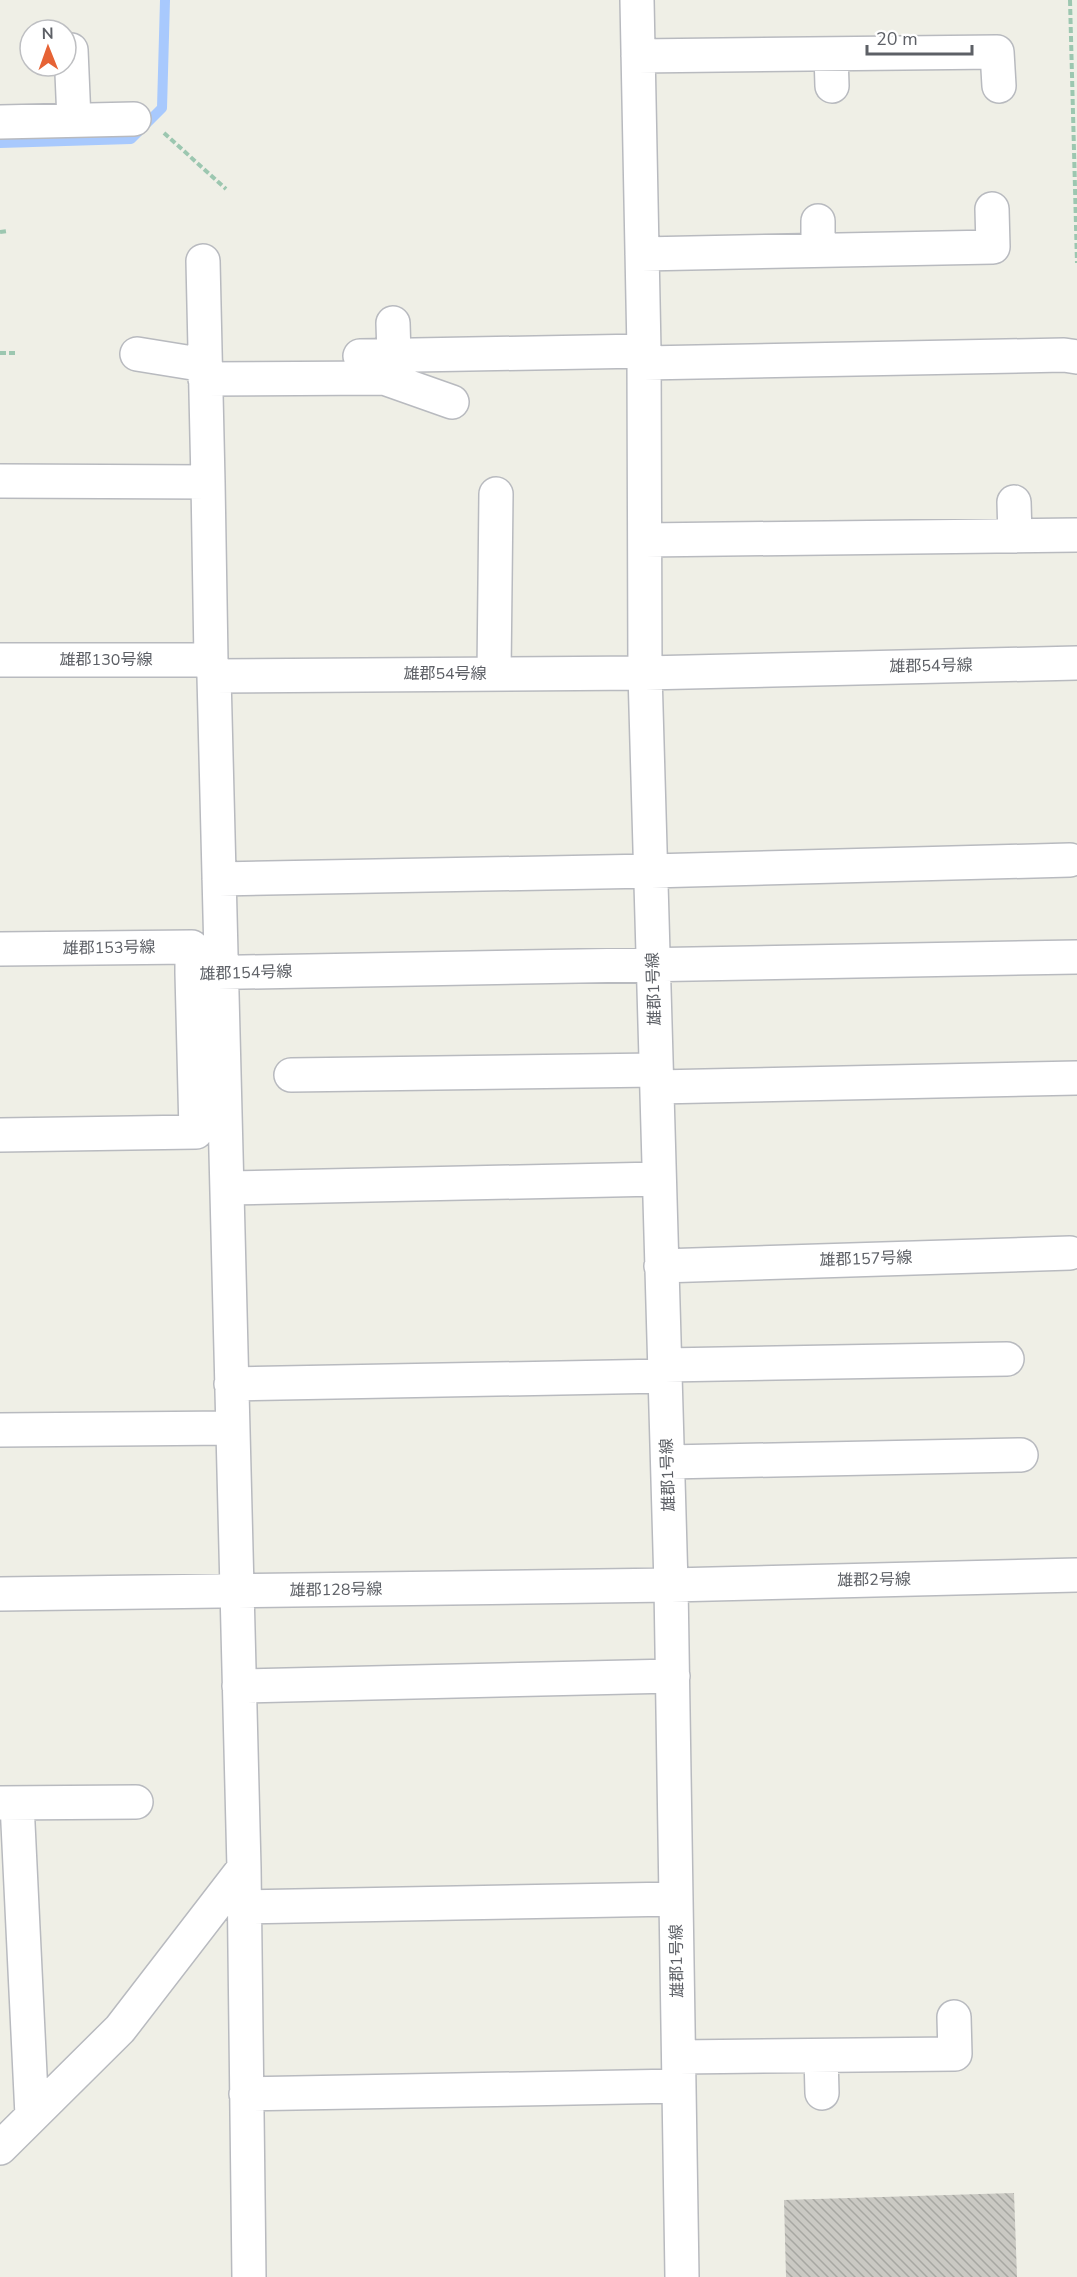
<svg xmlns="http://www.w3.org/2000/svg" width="1077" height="2277" font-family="'Nunito Sans','Noto Sans JP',sans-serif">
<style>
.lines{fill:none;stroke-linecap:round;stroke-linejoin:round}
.stream{stroke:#a8c9fd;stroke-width:10}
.building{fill:url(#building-back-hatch)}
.minor-casing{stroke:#b8babf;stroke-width:36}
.path{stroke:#9cc7b0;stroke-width:4;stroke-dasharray:6 3;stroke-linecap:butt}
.minor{stroke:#fff;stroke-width:33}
.labels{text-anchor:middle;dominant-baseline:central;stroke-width:4.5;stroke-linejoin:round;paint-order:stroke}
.street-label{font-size:16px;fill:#5d6066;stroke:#fff}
</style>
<defs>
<pattern id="building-back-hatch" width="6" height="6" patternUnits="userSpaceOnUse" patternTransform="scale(1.5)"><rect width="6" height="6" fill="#cac9c3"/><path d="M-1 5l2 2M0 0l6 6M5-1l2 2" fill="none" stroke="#a7a7a2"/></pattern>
</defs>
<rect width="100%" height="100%" fill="#efefe6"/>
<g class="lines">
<path class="stream" d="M0 143 131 139 162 108 165 0"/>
</g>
<path class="building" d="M1014 2193 1017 2277H786L784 2200Z"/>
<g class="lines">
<defs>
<path id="minor" d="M637 0 644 351 645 673 671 1585 682 2277
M71 50 74 120
M831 54 832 86
M638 56 997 52 999 86
M0 122 134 119
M818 221V250
M642 254 993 247 992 209
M203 261 208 482
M393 323 394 356
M137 354 205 365
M360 356 644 351
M644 363 1064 355 1077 357
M205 379 384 378 452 402
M0 481 208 482 211 660 214 676 645 673 1077 663
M1014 502 1015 536
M645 540 1077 535
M0 660H211
M494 674 496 494
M214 676 244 1868 249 2277
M219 879 651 871 1070 860
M0 949 192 947V973
M291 1075 656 1070
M657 1087 1077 1078
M0 1135 196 1132 192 973 1077 957
M227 1188 659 1179
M661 1266 1070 1253
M665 1365 1007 1359
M231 1384 665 1376
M0 1430 232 1428
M668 1462 1021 1455
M0 1594 671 1585 1077 1575
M239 1686 673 1676
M0 1803 136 1802
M17 1803 32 2116
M244 1907 676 1899
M821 2056 822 2093
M679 2057 955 2054 954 2017
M246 2094 679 2086
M0 2148 120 2029 244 1868"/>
</defs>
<use href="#minor" class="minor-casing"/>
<path class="path" d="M1070 0 1077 263
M164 133 226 189
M0 232 7 231
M0 353H18"/>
<use href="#minor" class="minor"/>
</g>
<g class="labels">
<g class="street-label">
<text x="106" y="660">雄郡130号線</text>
<text transform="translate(931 666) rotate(-1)">雄郡54号線</text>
<text x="445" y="674">雄郡54号線</text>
<text transform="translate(109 948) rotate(-1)">雄郡153号線</text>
<text transform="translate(246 973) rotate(-2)">雄郡154号線</text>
<text transform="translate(654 989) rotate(-92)">雄郡1号線</text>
<text transform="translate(866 1259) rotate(-2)">雄郡157号線</text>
<text transform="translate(668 1475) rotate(-92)">雄郡1号線</text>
<text transform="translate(874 1580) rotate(-1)">雄郡2号線</text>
<text transform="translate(336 1590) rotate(-1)">雄郡128号線</text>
<text transform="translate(677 1961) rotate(-91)">雄郡1号線</text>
</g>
</g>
<g transform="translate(48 48) rotate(359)"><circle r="28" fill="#ffffff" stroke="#bebfc2" stroke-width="1.5"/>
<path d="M0-4.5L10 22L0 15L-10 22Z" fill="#e66335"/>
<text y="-9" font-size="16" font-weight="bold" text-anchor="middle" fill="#5d6066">N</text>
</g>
<path d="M867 45v9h105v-9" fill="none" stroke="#5d6066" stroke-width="3"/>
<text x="876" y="45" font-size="18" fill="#5d6066" stroke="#ffffff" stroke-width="4.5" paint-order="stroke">20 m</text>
</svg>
